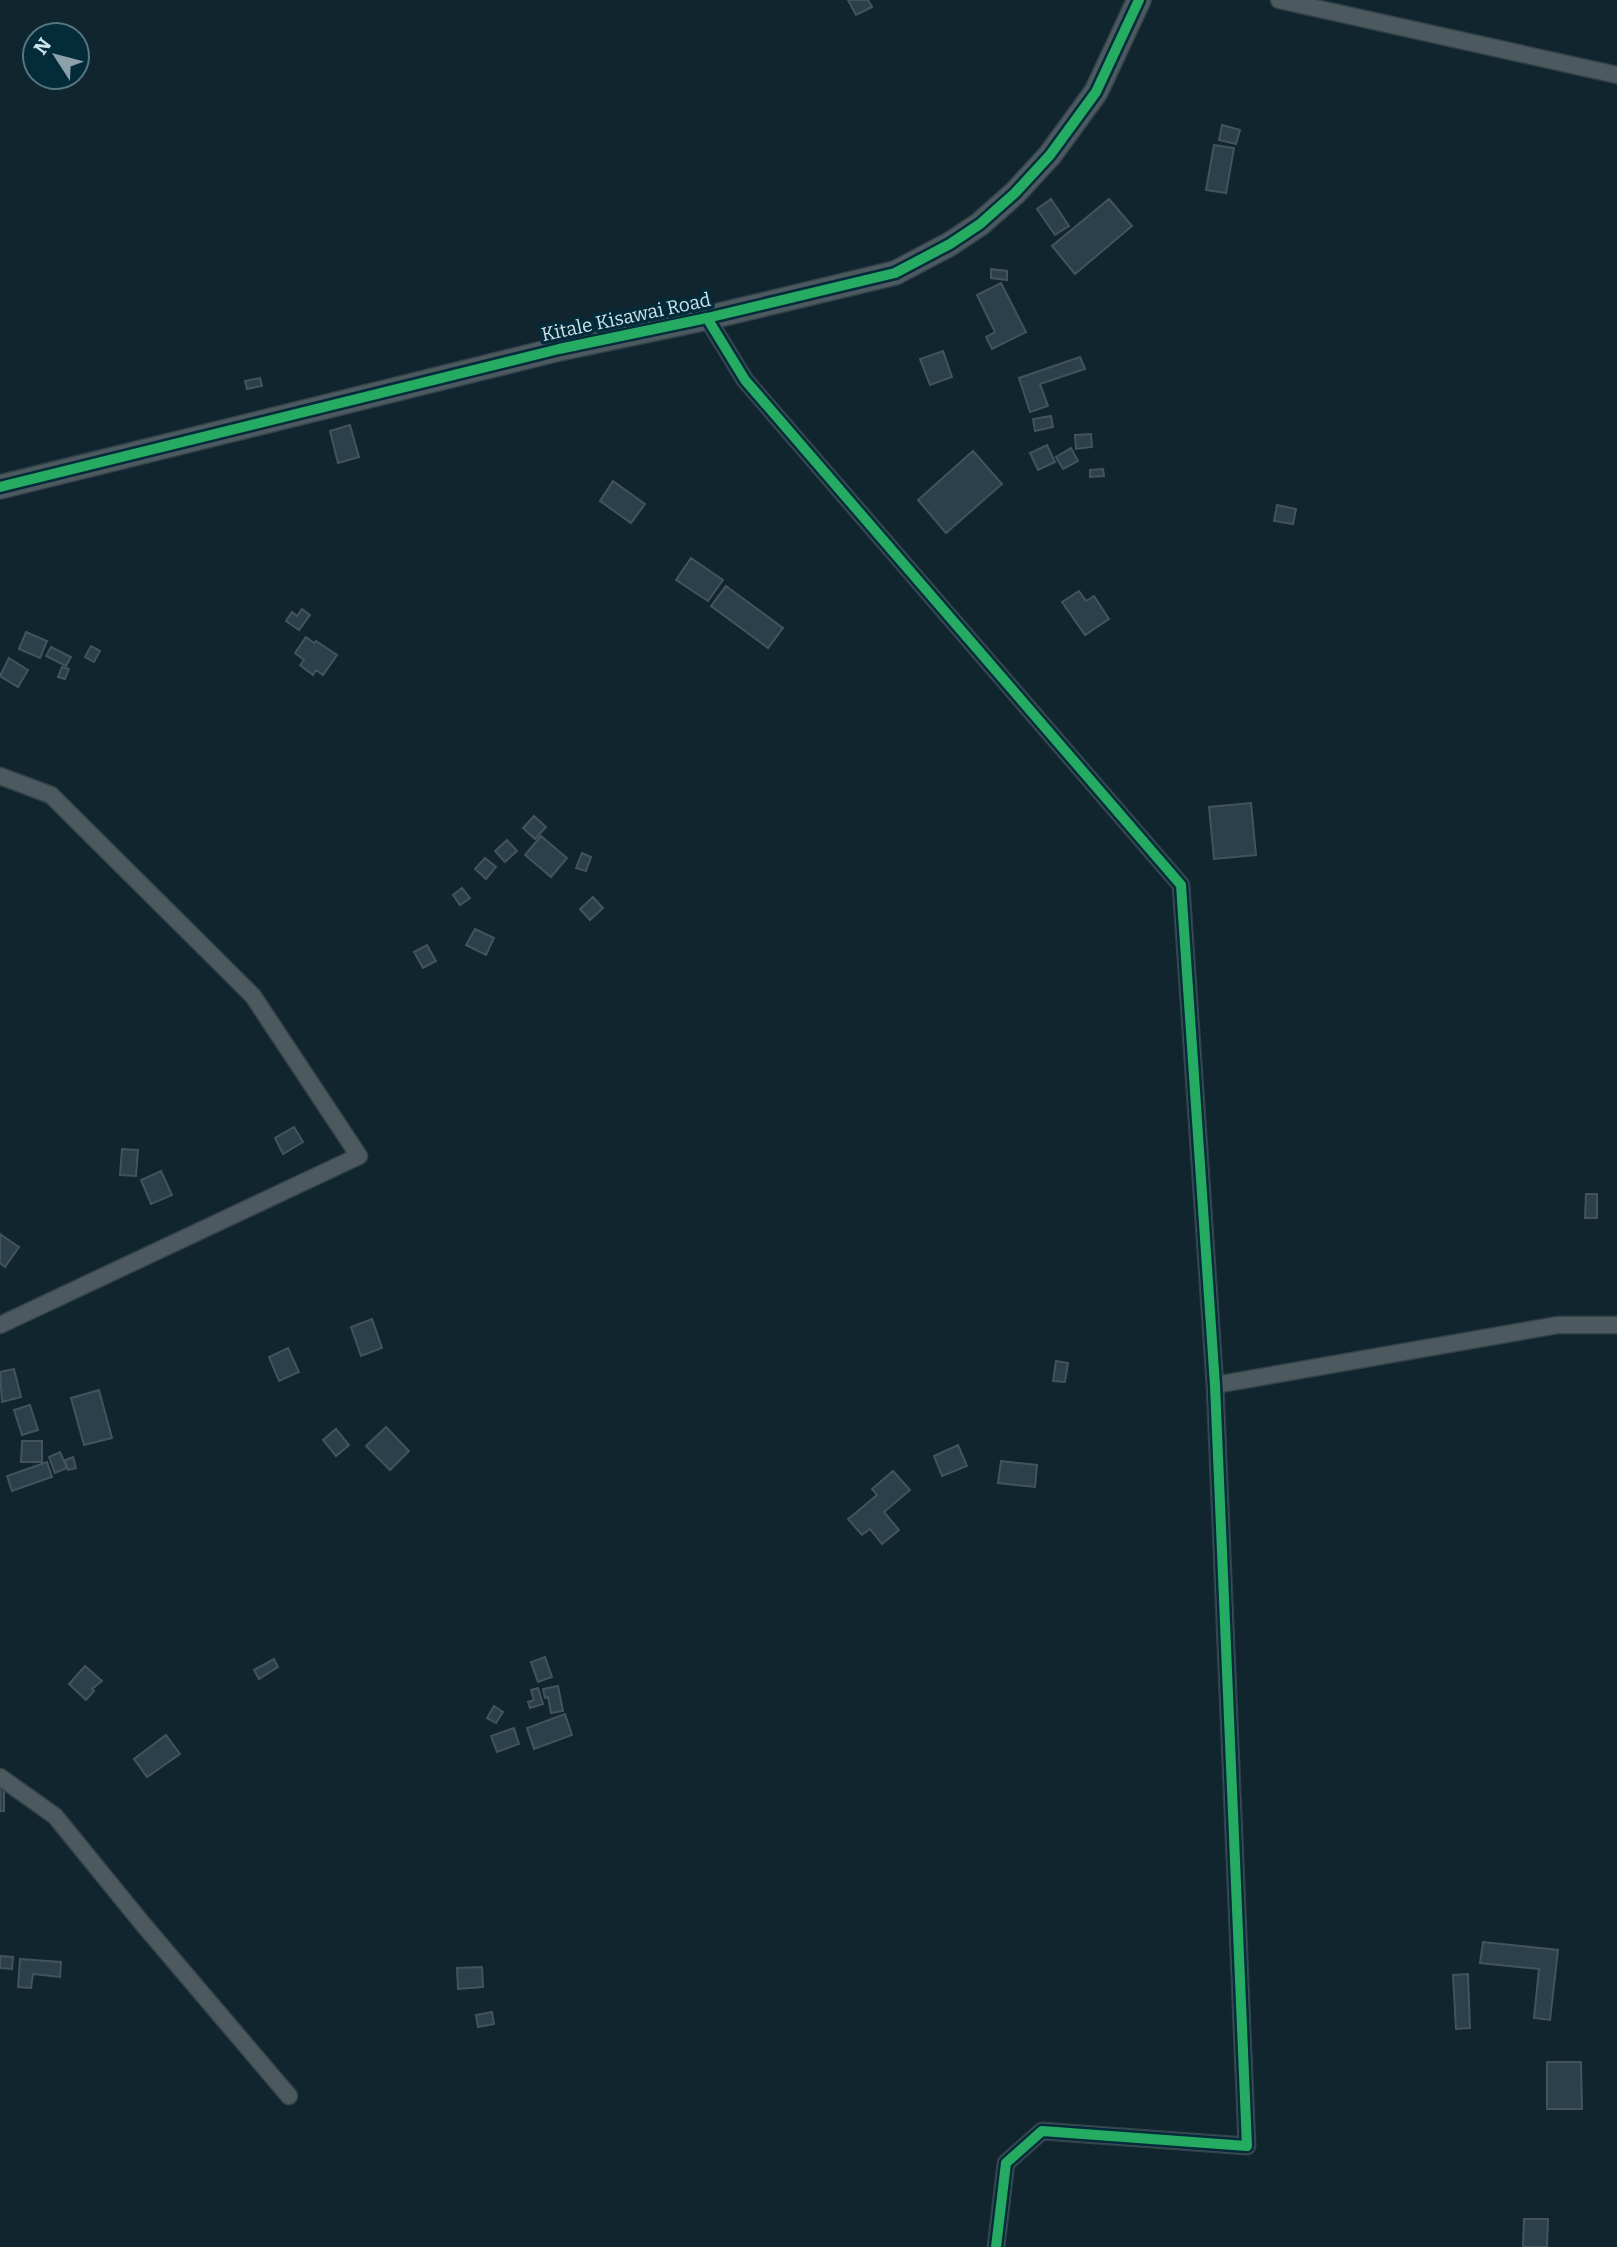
<svg xmlns="http://www.w3.org/2000/svg" width="1617" height="2247" font-family="Bitter,serif">
<style>
.building{fill:#2b404b;stroke:#44535b;stroke-width:2}
.lines{fill:none;stroke-linecap:round;stroke-linejoin:round}
.street-casing{stroke:#334148;stroke-width:19}
.secondary-casing{stroke:#334148;stroke-width:26}
.street{stroke:#4c5a60;stroke-width:16}
.secondary{stroke:#4c5a60;stroke-width:23}
.cycleway-casing{stroke:#032b3a;stroke-width:15}
.cycleway{stroke:#26ab63;stroke-width:10}
.labels{text-anchor:middle;dominant-baseline:central;stroke-width:7;stroke-linejoin:round;paint-order:stroke}
.street-label{font-size:19px;fill:#cfe3ec;stroke:#032b3a}
</style>
<rect width="100%" height="100%" fill="#10252d"/>
<path class="building" d="M848 0H868L872 7 856 15Z
M1222 125 1240 130 1236 144 1219 140Z
M1214 145 1234 148 1226 193 1206 190Z
M1051 199 1069 226 1055 235 1037 209Z
M1109 199 1132 226 1075 274 1052 246Z
M991 269 1007 271V280L991 278Z
M1001 283 1026 332 992 349 986 337 995 332 977 295Z
M943 351 952 377 930 385 920 359Z
M1080 357 1085 369 1040 384 1048 406 1030 412 1019 378Z
M260 378 262 386 247 389 245 381Z
M1051 416 1053 427 1035 431 1033 419Z
M350 425 359 457 338 463 330 431Z
M1091 434 1092 447 1076 449 1075 435Z
M1047 445 1055 462 1038 470 1030 453Z
M1071 448 1078 461 1063 469 1056 457Z
M973 451 1002 484 946 533 918 500Z
M1103 469 1104 476 1090 477V470Z
M613 481 645 504 631 523 600 501Z
M1277 505 1296 509 1293 524 1274 521Z
M691 558 723 580 708 601 676 580Z
M726 586 783 628 768 648 711 606Z
M1079 591 1086 601 1094 596 1109 619 1085 635 1062 602Z
M302 609 310 615 299 630 286 621 292 612 297 616Z
M26 632 47 641 40 658 19 649Z
M306 637 314 643 316 641 337 655 323 675 316 670 313 675 300 665 304 660 295 653Z
M91 646 100 651 94 662 85 657Z
M51 647 71 657 66 666 46 656Z
M9 658 28 670 18 687 0 676Z
M62 667 69 669 65 679 58 677Z
M1251 803 1256 855 1214 859 1209 807Z
M534 816 546 827 535 839 523 828Z
M541 836 567 858 551 877 525 855Z
M507 840 517 851 505 862 495 851Z
M582 853 591 857 586 871 576 868Z
M485 858 496 867 486 879 475 869Z
M462 888 470 898 460 905 453 895Z
M593 897 603 908 590 920 580 909Z
M475 929 494 938 486 955 466 945Z
M427 945 436 961 423 968 414 952Z
M294 1127 303 1142 283 1154 275 1138Z
M122 1149 138 1150 136 1176 120 1175Z
M161 1171 172 1195 151 1204 141 1180Z
M1586 1194H1597V1218H1585Z
M0 1234 19 1247 5 1267 0 1263Z
M372 1319 382 1348 361 1356 351 1327Z
M288 1348 299 1372 279 1381 269 1357Z
M1056 1361 1068 1363 1065 1382 1053 1381Z
M14 1369 21 1397 2 1402 0 1372Z
M99 1390 112 1438 84 1445 71 1398Z
M30 1405 38 1430 22 1435 14 1410Z
M386 1427 409 1451 390 1470 366 1446Z
M336 1429 349 1445 336 1456 323 1440Z
M22 1441H42V1462H21Z
M958 1445 967 1466 942 1476 934 1456Z
M60 1452 67 1468 55 1473 49 1457Z
M73 1457 76 1468 68 1470 65 1460Z
M1001 1461 1037 1465 1035 1487 998 1483Z
M47 1462 52 1477 12 1491 7 1476Z
M893 1471 910 1490 884 1512 899 1530 882 1544 870 1529 862 1535 848 1519 877 1495 872 1489Z
M545 1657 552 1677 538 1682 531 1662Z
M274 1659 278 1667 259 1679 254 1670Z
M85 1666 102 1681 92 1689 94 1691 86 1700 69 1684Z
M558 1686 563 1711 551 1713 548 1697 545 1698 543 1689Z
M538 1688 543 1704 530 1708 528 1702 534 1700 531 1690Z
M494 1706 503 1712 496 1723 487 1718Z
M565 1714 572 1735 534 1749 527 1728Z
M514 1728 519 1744 497 1752 491 1736Z
M166 1735 180 1754 147 1777 134 1759Z
M0 1783H4V1811H0Z
M1483 1942 1558 1950 1550 2020 1534 2018 1539 1969 1480 1963Z
M0 1956 13 1957 12 1969 0 1968Z
M20 1959 61 1962 60 1977 33 1974 31 1988 18 1987Z
M482 1967 483 1987 458 1989 457 1968Z
M1468 1974 1470 2028 1456 2029 1453 1975Z
M492 2012 494 2024 478 2027 476 2015Z
M1547 2062H1581L1582 2109H1547Z
M1524 2219H1548L1547 2247H1523Z"/>
<g class="lines">
<defs>
<path id="street" d="M1279 0 1617 75
M707 318 745 380 1181 885 1215 1385 1247 2146 1042 2131 1006 2163 996 2247
M0 776 51 795 253 996 359 1156 0 1325
M1215 1385 1558 1325H1617
M0 1777 55 1816 142 1923 289 2096"/>
<path id="secondary" d="M0 487 559 349 707 318 895 273 950 244 980 224 1015 193 1050 155 1096 92 1139 0"/>
</defs>
<use href="#street" class="street-casing"/>
<use href="#secondary" class="secondary-casing"/>
<use href="#street" class="street"/>
<use href="#secondary" class="secondary"/>
<defs>
<path id="cycleway" d="M707 318 745 380 1181 885 1215 1385 1247 2146 1042 2131 1006 2163 996 2247
M0 487 559 349 707 318 895 273 950 244 980 224 1015 193 1050 155 1096 92 1139 0"/>
</defs>
<use href="#cycleway" class="cycleway-casing"/>
<use href="#cycleway" class="cycleway"/>
</g>
<g class="labels">
<g class="street-label">
<text transform="translate(626 317) rotate(-12)">Kitale Kisawai Road</text>
</g>
</g>
<g transform="translate(56 56) rotate(306)"><circle r="33" fill="#032b3a" stroke="#557581" stroke-width="2"/>
<path d="M0-5L12 26L0 18L-12 26Z" fill="#8ca0a9"/>
<text y="-10" font-size="19" font-weight="bold" text-anchor="middle" fill="#cfe3ec">N</text>
</g>
</svg>
